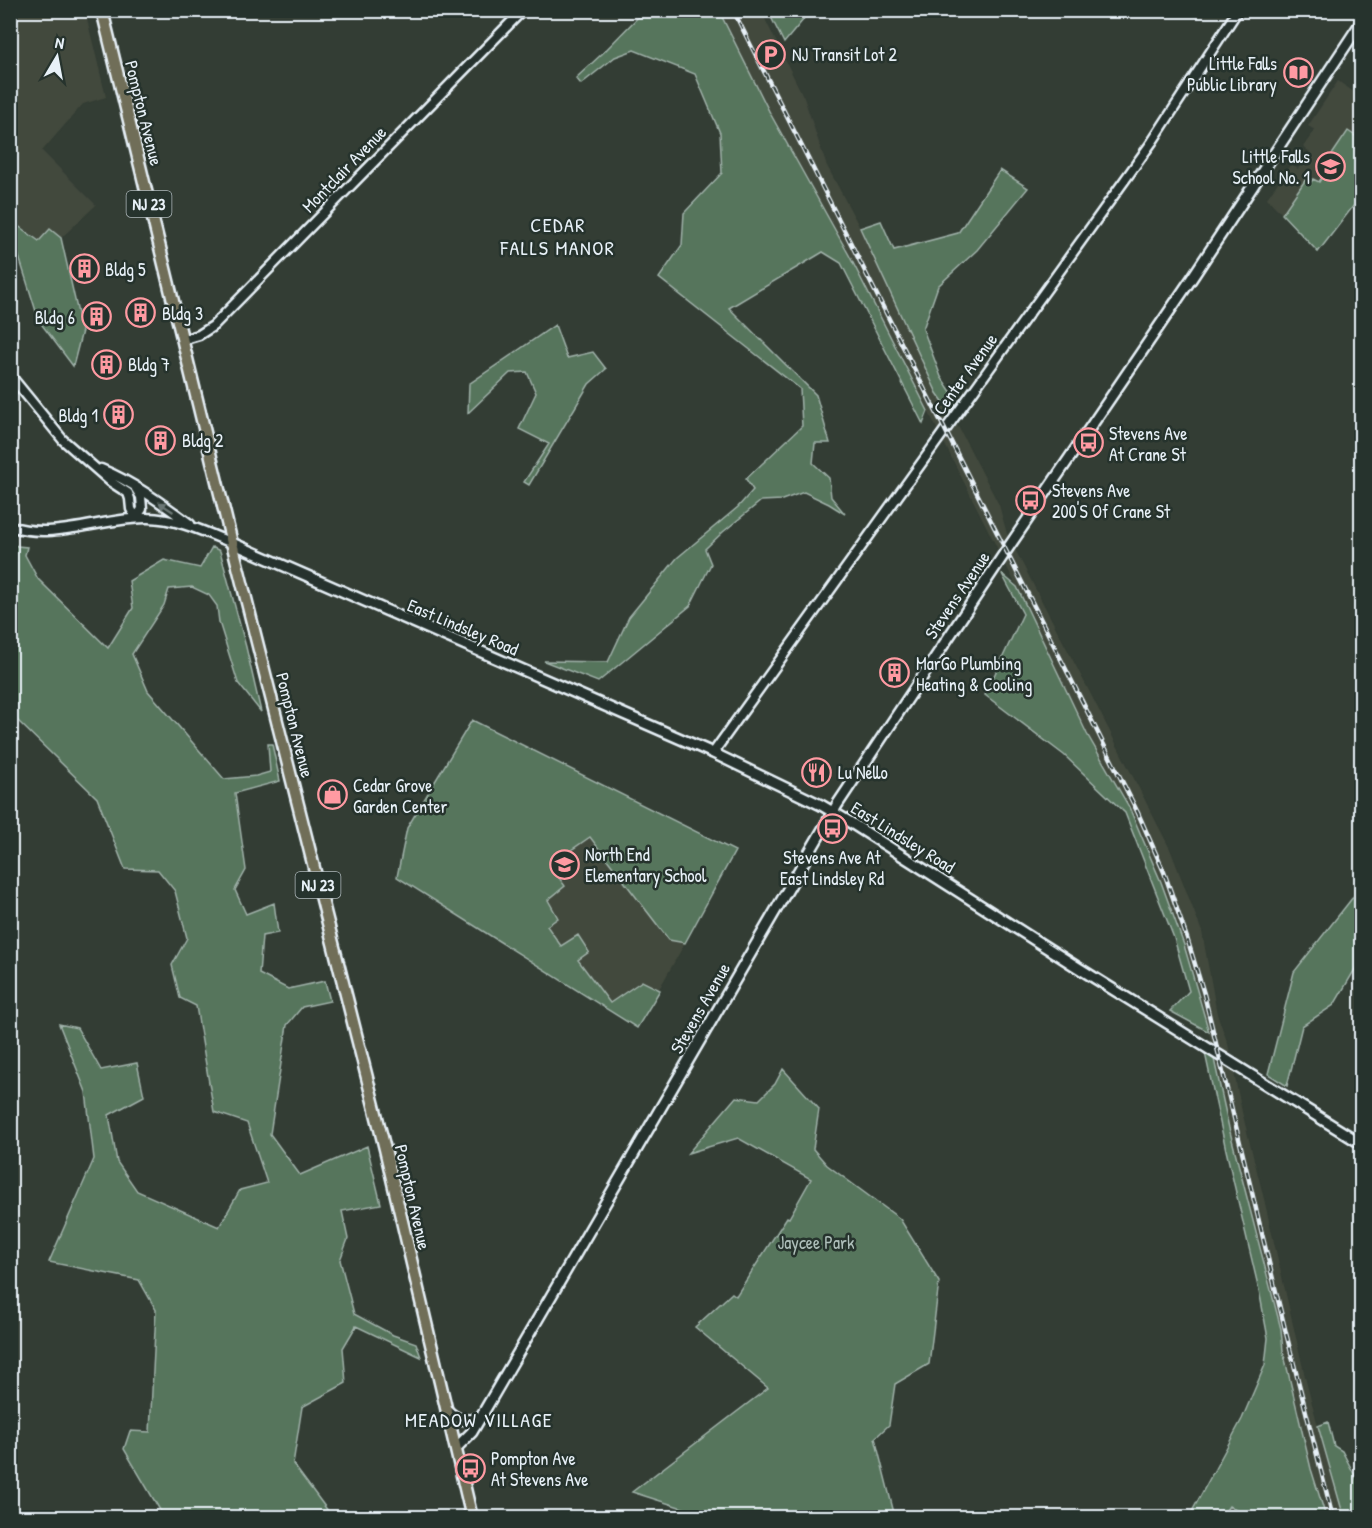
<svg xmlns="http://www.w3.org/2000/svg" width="1372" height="1528" font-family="'Patrick Hand',sans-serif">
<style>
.built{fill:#42493d}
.green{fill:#57745c;stroke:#a0b2aa;stroke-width:1.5}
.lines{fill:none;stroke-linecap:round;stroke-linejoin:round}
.tertiary-casing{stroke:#e8f1f8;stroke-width:13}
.secondary-casing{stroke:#e8f1f8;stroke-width:14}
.primary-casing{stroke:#e8f1f8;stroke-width:15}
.tertiary{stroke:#26332d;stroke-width:8}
.secondary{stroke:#26332d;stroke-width:9}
.primary{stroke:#706e59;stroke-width:10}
.rail-casing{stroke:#e8f1f8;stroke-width:4.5}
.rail{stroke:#26332d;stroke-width:2;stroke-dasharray:7;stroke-linecap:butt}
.oneway{fill:#6a7674}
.labels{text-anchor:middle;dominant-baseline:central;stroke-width:5;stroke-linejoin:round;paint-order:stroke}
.shield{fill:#26332d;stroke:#aeb8bb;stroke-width:1.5}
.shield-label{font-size:16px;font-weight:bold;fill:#e8f1f8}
.poi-label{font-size:18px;fill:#e8f1f8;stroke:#26332d;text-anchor:start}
.street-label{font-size:18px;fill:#e8f1f8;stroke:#26332d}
.park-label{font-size:18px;fill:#aebfba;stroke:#26332d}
.neighbourhood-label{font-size:20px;letter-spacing:1.5px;fill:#e8f1f8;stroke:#26332d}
</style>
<rect width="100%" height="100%" fill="#333d34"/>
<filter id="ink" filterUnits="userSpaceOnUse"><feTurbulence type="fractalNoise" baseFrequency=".0167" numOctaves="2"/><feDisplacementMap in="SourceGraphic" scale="12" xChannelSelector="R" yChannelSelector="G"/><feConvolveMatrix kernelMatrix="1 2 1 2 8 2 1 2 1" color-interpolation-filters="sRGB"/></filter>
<g filter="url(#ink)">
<path class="built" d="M11 11H85L106 97 83 104 42 151 96 205 61 238 50 230 40 241 11 220 10 145 14 137 10 133Z
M719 11H761L804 98 826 164 860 228 937 393 950 411 999 505 1007 534 1037 592 1088 689 1170 849 1202 932 1217 1014 1228 1044 1242 1112 1264 1199 1306 1381 1327 1460 1345 1517H1326L1321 1504 1311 1469 1283 1351 1281 1328 1229 1128 1209 1032 1161 882 1129 807 1087 734 1017 587 928 411 849 255 771 115Z
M1338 81 1361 97V196L1318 252 1267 198 1291 164 1298 169 1310 152 1303 147 1315 130 1308 126Z
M472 720 735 851 685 943 637 1028 397 877 407 828Z
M1228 1506 1248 1517 1221 1518Z"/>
<path class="green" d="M644 11H719L771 115 849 255 928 411 923 424 841 263 823 252 729 308 816 395 830 443H815L813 463 829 478 831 497 845 514 829 504 804 492 782 500 761 501 723 532 705 549 711 564 690 606 598 682 544 661 608 662 629 617 677 558 738 507 753 490 746 479 802 426 800 389 659 278 682 245 684 213 722 173 720 133 695 74 634 50 615 57 581 84 576 78 604 52Z
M768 11H807L803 20 784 43Z
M1348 131 1357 137 1361 131V196L1318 252 1282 214 1306 179 1311 182 1313 179 1319 182 1324 174 1321 171Z
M1000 170 1028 188 977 250 938 286 923 329 941 377 956 399 950 411 937 393 860 228 881 221 894 250 958 233Z
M10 220 39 241 50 229 61 238 82 331 73 366 39 321 16 247 11 243Z
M555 325 567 358 593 352 606 369 589 384 529 485 524 482 549 444 519 429 536 393 527 372 510 373 468 413 469 384Z
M11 543 17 546 27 547 25 555 38 579 108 648 133 608 129 581 164 560 200 568 212 547 220 551 246 647 261 712 238 683 219 622 217 606 209 595 192 587 169 589 164 605 132 654 148 691 224 779 256 776 270 772 268 744H272L280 781 235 793 246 870 235 890 246 914 274 903 278 933 262 936 259 974 288 989 325 981 330 1001 302 1007 287 1025 270 1134 300 1175 367 1146 381 1204 342 1211 348 1239 340 1260 354 1314 393 1335 416 1343 421 1357 356 1326 343 1348 346 1383 302 1407 293 1464 328 1511 331 1517H164L124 1449 130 1431 150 1432 156 1310 139 1280 49 1262 94 1159 86 1092 59 1024 77 1028 101 1070 137 1063 144 1096 109 1115 117 1162 137 1191 219 1227 240 1190 267 1183 247 1123 214 1112 196 1006 180 998 172 965 187 938 175 891 158 870 125 869 97 798 16 719 11 720Z
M1002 574 1017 587 1087 734 1129 807 1161 882 1184 945 1209 1032 1170 1011 1189 991 1174 938 1125 813 1064 755 985 695 1023 614Z
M472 720 735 851 685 943 669 940 590 837 557 860V875L565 886 548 900 558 918 547 926 561 946 578 935 589 952 578 960 610 1003 642 981 660 990 637 1028 397 877 407 828Z
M1361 887V955L1357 966 1334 1005 1302 1026 1287 1086 1268 1074 1294 972Z
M1205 1053 1214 1059 1229 1128 1281 1329 1283 1351 1311 1469 1326 1517H1248L1229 1506 1221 1517H1189L1242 1419 1265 1365 1268 1338 1259 1290 1226 1150Z
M783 1069 819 1109 813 1149 827 1165 900 1219 939 1282 929 1364 895 1384 889 1425 875 1438 895 1517H711L632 1492 768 1388 695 1327 732 1293 736 1296 787 1217 789 1218 811 1179 738 1138 688 1153 736 1097 759 1100 775 1084Z
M1328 1422 1334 1446 1342 1451 1361 1487V1517H1345L1343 1514 1318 1426Z"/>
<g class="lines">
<defs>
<path id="tertiary" d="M182 340 199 335 213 326 523 10
M10 375 63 440 111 482 128 493 130 499 131 509 136 518
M101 469C133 482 163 504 190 524
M136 489 141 497 142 509 136 518
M10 526C54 541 104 517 148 518 176 518 207 533 232 543
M713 753 1099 216 1152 142 1238 10"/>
<path id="secondary" d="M232 543 713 753 821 805 848 821 1077 967 1362 1144
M447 1410C457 1421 468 1423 482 1416
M456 1448 472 1432 837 805 1006 551 1192 278 1362 21"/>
<path id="primary" d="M102 10 232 543 385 1149 472 1518"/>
</defs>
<use href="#tertiary" class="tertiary-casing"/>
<use href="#secondary" class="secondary-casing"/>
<use href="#primary" class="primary-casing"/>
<use href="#tertiary" class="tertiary"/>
<use href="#secondary" class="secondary"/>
<use href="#primary" class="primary"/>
<defs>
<path id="rail" d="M733 10 1082 701 1138 813 1164 872 1187 938 1204 994 1286 1333 1333 1518"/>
</defs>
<use href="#rail" class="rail-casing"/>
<use href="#rail" class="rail"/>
</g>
<defs><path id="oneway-solid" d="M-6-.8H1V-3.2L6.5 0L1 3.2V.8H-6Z" transform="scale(1.5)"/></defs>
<use class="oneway" href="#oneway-solid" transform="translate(166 507) rotate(-146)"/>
</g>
<defs>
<symbol id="parking-ring" viewBox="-11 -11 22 22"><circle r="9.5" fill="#26332d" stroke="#ff9aa2" stroke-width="1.5"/><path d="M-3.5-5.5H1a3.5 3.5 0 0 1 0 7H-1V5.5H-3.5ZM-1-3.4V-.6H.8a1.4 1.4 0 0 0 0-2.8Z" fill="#ff9aa2"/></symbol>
<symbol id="library-ring" viewBox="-11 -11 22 22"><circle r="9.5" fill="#26332d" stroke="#ff9aa2" stroke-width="1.5"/><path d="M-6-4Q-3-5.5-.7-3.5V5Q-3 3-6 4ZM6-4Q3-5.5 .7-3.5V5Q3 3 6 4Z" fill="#ff9aa2"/></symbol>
<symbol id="school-ring" viewBox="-11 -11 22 22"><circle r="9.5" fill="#26332d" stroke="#ff9aa2" stroke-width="1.5"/><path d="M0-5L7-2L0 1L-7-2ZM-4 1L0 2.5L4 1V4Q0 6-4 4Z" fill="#ff9aa2"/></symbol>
<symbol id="building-ring" viewBox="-11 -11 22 22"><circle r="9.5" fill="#26332d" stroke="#ff9aa2" stroke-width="1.5"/><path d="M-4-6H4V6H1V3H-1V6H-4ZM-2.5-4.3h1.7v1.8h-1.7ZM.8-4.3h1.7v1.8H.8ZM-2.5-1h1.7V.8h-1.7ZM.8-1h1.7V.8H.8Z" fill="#ff9aa2"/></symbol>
<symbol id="bus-ring" viewBox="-11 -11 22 22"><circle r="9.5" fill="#26332d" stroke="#ff9aa2" stroke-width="1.5"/><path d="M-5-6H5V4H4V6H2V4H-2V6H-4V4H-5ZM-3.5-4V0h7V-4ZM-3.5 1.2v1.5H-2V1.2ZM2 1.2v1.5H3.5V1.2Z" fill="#ff9aa2"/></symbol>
<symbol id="restaurant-ring" viewBox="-11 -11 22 22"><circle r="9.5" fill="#26332d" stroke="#ff9aa2" stroke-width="1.5"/><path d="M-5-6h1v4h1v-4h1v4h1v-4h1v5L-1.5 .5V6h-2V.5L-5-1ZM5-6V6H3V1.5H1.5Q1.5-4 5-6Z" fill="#ff9aa2"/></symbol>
<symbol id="shop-ring" viewBox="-11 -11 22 22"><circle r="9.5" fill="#26332d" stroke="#ff9aa2" stroke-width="1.5"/><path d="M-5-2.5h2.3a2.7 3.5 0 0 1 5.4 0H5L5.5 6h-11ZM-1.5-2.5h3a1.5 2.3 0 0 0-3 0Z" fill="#ff9aa2"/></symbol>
</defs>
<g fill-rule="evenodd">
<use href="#parking-ring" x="754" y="38" width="33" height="33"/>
<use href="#library-ring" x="1282" y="56" width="33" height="33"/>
<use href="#school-ring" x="1314" y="150" width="33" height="33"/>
<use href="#building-ring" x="68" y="252" width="33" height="33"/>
<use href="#building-ring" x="124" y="296" width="33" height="33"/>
<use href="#building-ring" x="80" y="300" width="33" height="33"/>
<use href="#building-ring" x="90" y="348" width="33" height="33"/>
<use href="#building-ring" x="102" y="398" width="33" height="33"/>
<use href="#building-ring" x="144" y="424" width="33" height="33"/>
<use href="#bus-ring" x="1072" y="426" width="33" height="33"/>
<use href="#bus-ring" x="1014" y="484" width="33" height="33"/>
<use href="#building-ring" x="878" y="656" width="33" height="33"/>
<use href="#restaurant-ring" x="800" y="756" width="33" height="33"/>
<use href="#shop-ring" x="316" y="778" width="33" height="33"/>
<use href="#bus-ring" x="816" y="812" width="33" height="33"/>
<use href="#school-ring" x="548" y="848" width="33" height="33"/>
<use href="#bus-ring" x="454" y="1452" width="33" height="33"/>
</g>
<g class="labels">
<g class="shield">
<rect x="126.5" y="191" width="45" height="26" rx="4.5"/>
<rect x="295.5" y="872" width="45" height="26" rx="4.5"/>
</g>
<g class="shield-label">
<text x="149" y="204">NJ 23</text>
<text x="318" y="885">NJ 23</text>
</g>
<g class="poi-label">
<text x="792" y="54">NJ Transit Lot 2</text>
<text x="1277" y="63" text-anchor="end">Little Falls<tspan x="1277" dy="21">Public Library</tspan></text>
<text x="1310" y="156" text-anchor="end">Little Falls<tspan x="1310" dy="21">School No. 1</tspan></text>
<text x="105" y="269">Bldg 5</text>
<text x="162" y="313">Bldg 3</text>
<text x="75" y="317" text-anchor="end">Bldg 6</text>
<text x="128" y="364">Bldg 7</text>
<text x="98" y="415" text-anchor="end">Bldg 1</text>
<text x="1109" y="433">Stevens Ave<tspan x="1109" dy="21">At Crane St</tspan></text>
<text x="182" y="440">Bldg 2</text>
<text x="1052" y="490">Stevens Ave<tspan x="1052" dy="21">200'S Of Crane St</tspan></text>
<text x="916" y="663">MarGo Plumbing<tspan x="916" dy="21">Heating &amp; Cooling</tspan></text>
<text x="838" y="772">Lu Nello</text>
<text x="353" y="785">Cedar Grove<tspan x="353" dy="21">Garden Center</tspan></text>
<text x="585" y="854">North End<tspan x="585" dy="21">Elementary School</tspan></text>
<text x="832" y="857" text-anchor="middle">Stevens Ave At<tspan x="832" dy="21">East Lindsley Rd</tspan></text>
<text x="491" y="1458">Pompton Ave<tspan x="491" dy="21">At Stevens Ave</tspan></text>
</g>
<g class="street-label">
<text transform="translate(144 113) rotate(76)">Pompton Avenue</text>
<text transform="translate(344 169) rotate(-46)">Montclair Avenue</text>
<text transform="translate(965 374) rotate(-54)">Center Avenue</text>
<text transform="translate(957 595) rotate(-56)">Stevens Avenue</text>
<text transform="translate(463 627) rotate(23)">East Lindsley Road</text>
<text transform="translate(295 725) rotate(76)">Pompton Avenue</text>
<text transform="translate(903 837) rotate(32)">East Lindsley Road</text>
<text transform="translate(700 1008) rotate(-60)">Stevens Avenue</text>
<text transform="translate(413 1197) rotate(77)">Pompton Avenue</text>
</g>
<g class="park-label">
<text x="816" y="1242">Jaycee Park</text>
</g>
<g class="neighbourhood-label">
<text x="558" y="224">CEDAR<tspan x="558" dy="23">FALLS MANOR</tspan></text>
<text x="479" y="1419">MEADOW VILLAGE</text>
</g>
</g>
<rect width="1372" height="1528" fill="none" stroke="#26332d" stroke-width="36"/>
<rect x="18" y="18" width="1336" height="1492" fill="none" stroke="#e8f1f8" stroke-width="2" filter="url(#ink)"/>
<g transform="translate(57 57) rotate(10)" stroke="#26332d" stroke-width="4.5" paint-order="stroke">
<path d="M0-4.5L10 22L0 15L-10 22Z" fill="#e8f1f8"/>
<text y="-9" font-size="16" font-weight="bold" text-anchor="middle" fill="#e8f1f8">N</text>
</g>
</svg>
